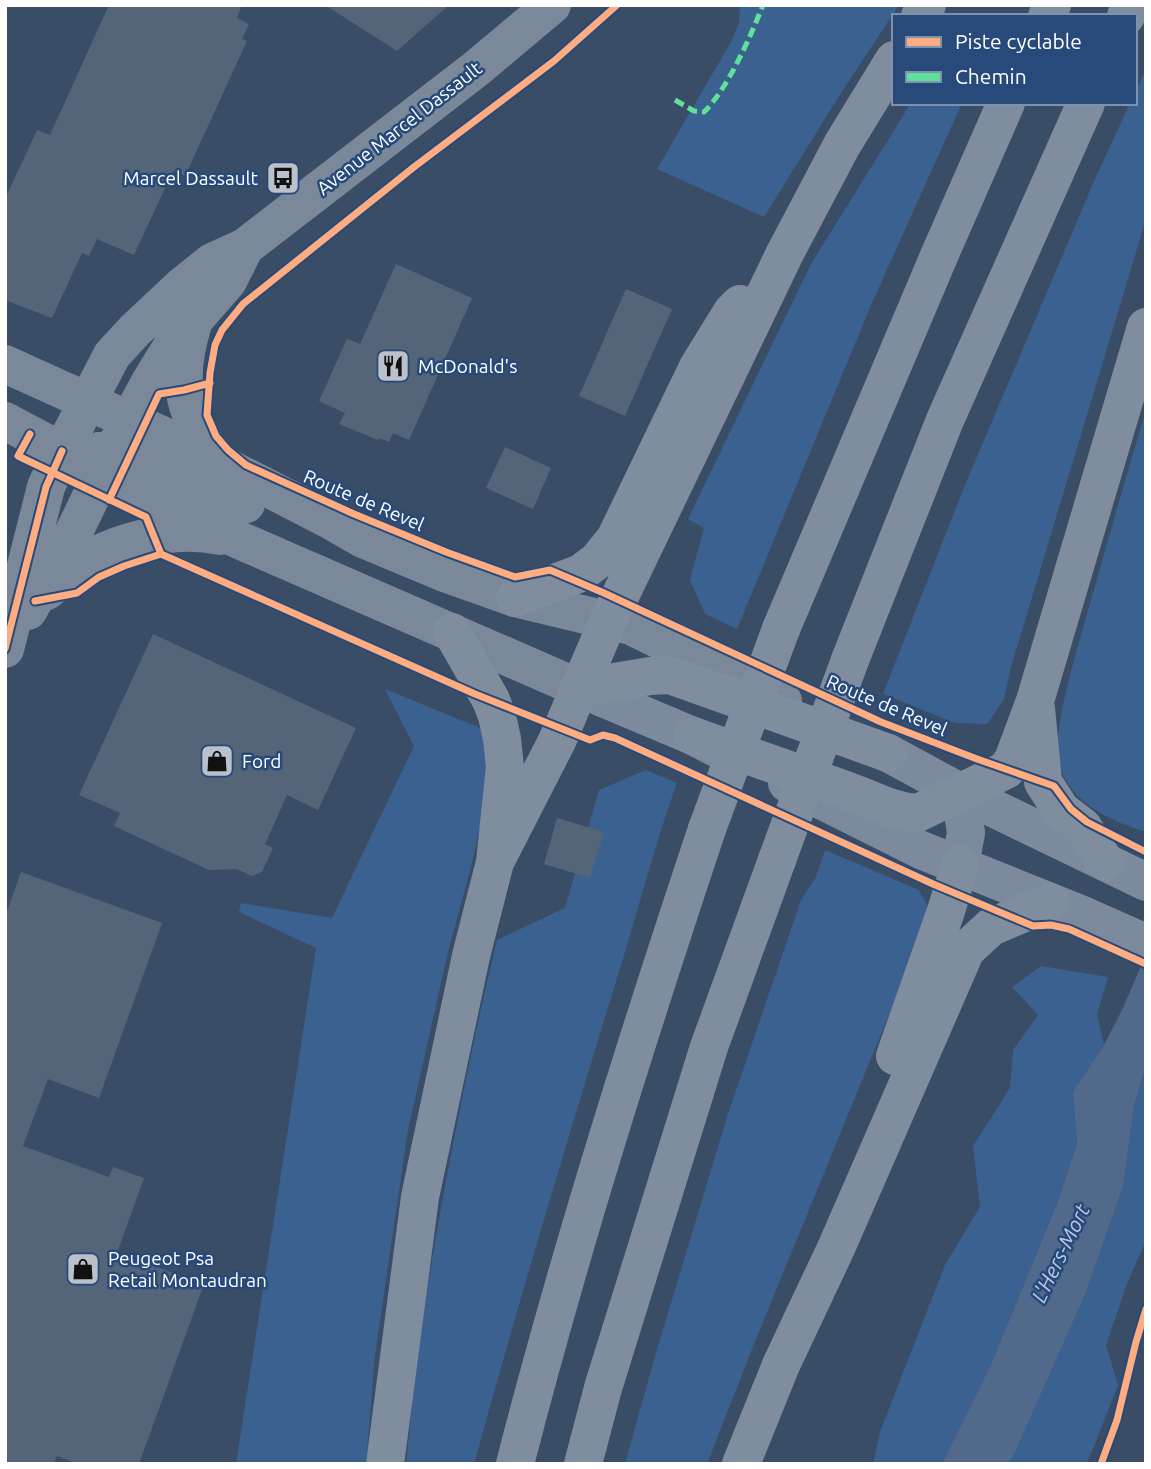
<svg xmlns="http://www.w3.org/2000/svg" width="1151" height="1469" font-family="Ubuntu,sans-serif">
<style>
.green{fill:#3b6191}
.water{fill:#51698a}
.building{fill:#556579}
.lines{fill:none;stroke-linecap:round;stroke-linejoin:round}
.secondary{stroke:#7a889a;stroke-width:38}
.primary{stroke:#7d8a9d;stroke-width:38}
.highway{stroke:#808d9e;stroke-width:38}
.highway-bridge{stroke:#808d9e;stroke-width:38}
.quiet{stroke:#60e19b;stroke-width:5;stroke-dasharray:10 5;stroke-linecap:butt}
.cycleway-casing{stroke:#274a7a;stroke-width:11}
.cycleway{stroke:#ffac80;stroke-width:7}
.labels{text-anchor:middle;dominant-baseline:central;stroke-width:5;stroke-linejoin:round;paint-order:stroke}
.street-label{font-size:19px;fill:#fff;stroke:#274a7a}
.poi-label{font-size:19px;fill:#fff;stroke:#274a7a;text-anchor:start}
.water-label{font-size:21px;font-style:italic;fill:#b6ceeb;stroke:#274a7a}
</style>
<rect width="100%" height="100%" fill="#3a4d67"/>
<path class="green" d="M740 5H899L841 93 764 217 657 169 732 40 739 22Z
M1146 70V219L1011 667 1004 699 987 724 955 723 883 694 965 485 1095 179 1130 103H1135V93Z
M911 103H962L871 305 737 629 705 614 690 580 704 528 688 519 811 264Z
M1146 410V832C1116 823 1078 806 1064 777 1058 764 1056 748 1058 735 1064 689 1079 644 1091 600 1109 537 1127 473 1146 410Z
M385 689 480 728 486 751V801L471 867 448 952 408 1130 375 1355 366 1464H236L316 948 239 912 241 903 332 918 414 746Z
M646 770 677 783C654 846 638 911 618 975 568 1138 519 1300 474 1464H406C411 1420 413 1375 420 1332 441 1201 466 1069 497 940L565 908 599 790Z
M825 850 919 890 931 912 754 1344 707 1464H625L655 1356 728 1114 801 900 816 877Z
M1041 966 1108 977 1097 1014 1104 1045 1073 1093 1077 1143 1058 1201 992 1362 942 1464H873L880 1432 945 1265 980 1207 973 1146 1010 1088 1013 1050 1038 1015 1012 987Z
M1146 1066V1240L1127 1284 1106 1345 1118 1385 1092 1451 1086 1464H1007L1013 1457 1085 1295 1123 1187 1134 1104Z"/>
<path class="water" d="M1146 954V1066L1134 1105 1123 1187 1085 1295 1013 1457 1007 1464H942L992 1362 1058 1201 1077 1143 1073 1092 1104 1045 1123 1008Z"/>
<path class="building" d="M109 5H242L237 18 249 24 242 39 247 41 185 176 173 171 134 255 97 239 89 256 82 253 52 318 5 300V199L37 130 50 135Z
M325 5H449L397 51Z
M396 264 472 298 409 440 393 433 389 442 379 438 378 440 339 424 345 413 319 401 347 339 360 344Z
M626 289 672 309 625 416 579 396Z
M505 447 551 468 533 509 486 488Z
M153 634 356 728 318 810 287 795 265 844 273 848 262 872 252 876 237 869 209 870 114 826 120 813 79 795Z
M557 818 604 832 590 878 544 864Z
M21 872 162 923 99 1098 48 1079 23 1146 109 1177 113 1167 144 1178 117 1253 204 1284 139 1464H78L57 1456 54 1464H5V917Z"/>
<g class="lines">
<path class="secondary" d="M192 327C174 387 186 411 216 463
M5 364 184 445 330 520 363 539 442 572 515 598 631 626 783 701
M5 421 103 473 239 540 579 688
M99 451H113L246 504
M47 591C57 582 66 573 77 566 116 541 174 526 220 536
M28 611 74 532 113 451 150 382 174 343 228 281 245 247
M5 649 46 487 62 451 112 355 135 330 182 286 212 262 245 247 477 68 552 5"/>
<path class="primary" d="M579 688 693 736 724 752
M888 753 960 792 1146 882
M787 783 921 850 1085 916 1146 943
M960 792 966 833 960 865"/>
<path class="highway" d="M920 16 927 5
M1047 16 1052 5
M1126 16 1131 5
M515 598 581 573 598 560 615 539 698 367 732 312 740 304
M781 629 939 256 1006 103
M850 660 945 420 1086 103
M579 688 650 676 670 675 888 753
M1036 708 1043 782 1061 810 1083 827 1105 862
M693 736C746 755 799 773 851 792 874 800 893 812 918 813L1006 770 1013 760 1035 701 1146 327
M495 862 557 741 608 621 785 253 842 145 894 60
M895 1056 946 911 960 865
M385 1464 420 1197 471 956 495 862 505 767 502 739 497 716 491 700 452 632
M515 1464C570 1250 637 1039 707 829
M583 1464 603 1388 709 1047 777 860
M741 1464 781 1365 837 1246 966 950 991 927 1050 902"/>
<path class="highway-bridge" d="M707 829 781 629
M777 860 850 660"/>
<path class="quiet" d="M675 100 694 111 704 112C728 88 750 38 763 5"/>
<defs>
<path id="cycleway" d="M617 5 554 61 414 167 243 304 222 330 215 345 210 373 207 415 216 436 228 450 246 465 354 514 446 552 515 577 550 570 604 593 881 722 977 759 1054 786 1071 809 1087 822 1146 852
M30 434 18 456 146 517 161 554
M109 500 159 394 184 390 210 383
M161 554 475 694 590 740 603 735 615 738 933 884 1033 926 1051 925 1069 929 1146 964
M35 601 77 593 99 577 124 566 161 554
M5 649 46 487 62 451
M1101 1464 1117 1420 1136 1342 1146 1309"/>
</defs>
<use href="#cycleway" class="cycleway-casing"/>
<use href="#cycleway" class="cycleway"/>
</g>
<defs>
<symbol id="bus-square" viewBox="-11 -11 22 22"><rect x="-9" y="-9" width="18" height="18" rx="4" fill="#bac1ca" stroke="#274a7a"/><path d="M-5-6H5V4H4V6H2V4H-2V6H-4V4H-5ZM-3.5-4V0h7V-4ZM-3.5 1.2v1.5H-2V1.2ZM2 1.2v1.5H3.5V1.2Z" fill="#111"/></symbol>
<symbol id="restaurant-square" viewBox="-11 -11 22 22"><rect x="-9" y="-9" width="18" height="18" rx="4" fill="#bac1ca" stroke="#274a7a"/><path d="M-5-6h1v4h1v-4h1v4h1v-4h1v5L-1.5 .5V6h-2V.5L-5-1ZM5-6V6H3V1.5H1.5Q1.5-4 5-6Z" fill="#111"/></symbol>
<symbol id="shop-square" viewBox="-11 -11 22 22"><rect x="-9" y="-9" width="18" height="18" rx="4" fill="#bac1ca" stroke="#274a7a"/><path d="M-5-2.5h2.3a2.7 3.5 0 0 1 5.4 0H5L5.5 6h-11ZM-1.5-2.5h3a1.5 2.3 0 0 0-3 0Z" fill="#111"/></symbol>
</defs>
<g fill-rule="evenodd">
<use href="#bus-square" x="264" y="159" width="38" height="38"/>
<use href="#restaurant-square" x="374" y="347" width="38" height="38"/>
<use href="#shop-square" x="198" y="742" width="38" height="38"/>
<use href="#shop-square" x="64" y="1250" width="38" height="38"/>
</g>
<g class="labels">
<g class="street-label">
<text transform="translate(399 128) rotate(-38)">Avenue Marcel Dassault</text>
<text transform="translate(364 500) rotate(23)">Route de Revel</text>
<text transform="translate(887 705) rotate(23)">Route de Revel</text>
</g>
<g class="poi-label">
<text x="258" y="178" text-anchor="end">Marcel Dassault</text>
<text x="418" y="366">McDonald's</text>
<text x="242" y="761">Ford</text>
<text x="108" y="1258">Peugeot Psa<tspan x="108" dy="22">Retail Montaudran</tspan></text>
</g>
<g class="water-label">
<text transform="translate(1060 1253) rotate(-64)">L'Hers-Mort</text>
</g>
</g>
<rect width="1151" height="1469" fill="none" stroke="#ffffff" stroke-width="14"/>
<rect x="892" y="14" width="245" height="91" fill="#274a7a" stroke="#7d92af" stroke-width="2"/>
<rect x="906" y="37" width="35" height="10" fill="#ffac80" stroke="#7d92af" stroke-width="2"/>
<text x="955" y="49" font-size="21" fill="#ffffff">Piste cyclable</text>
<rect x="906" y="72" width="35" height="10" fill="#60e19b" stroke="#7d92af" stroke-width="2"/>
<text x="955" y="84" font-size="21" fill="#ffffff">Chemin</text>
</svg>
